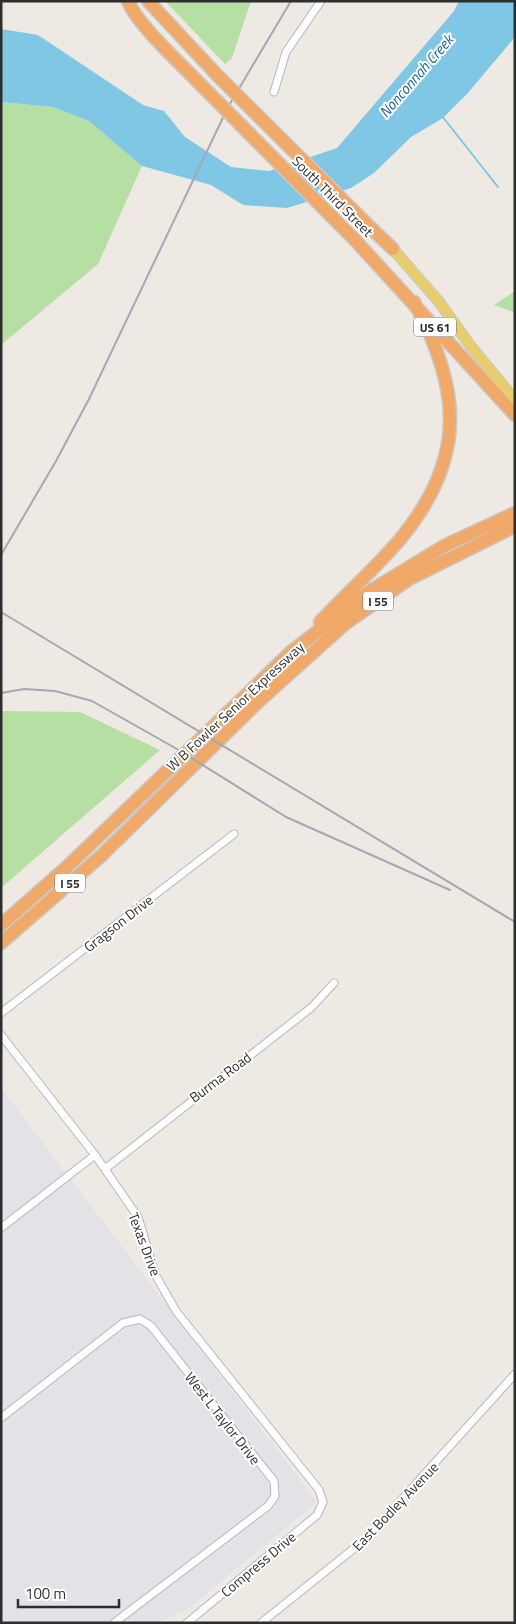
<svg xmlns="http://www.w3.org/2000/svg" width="516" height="1624" font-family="'Titillium Web',sans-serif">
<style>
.industrial{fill:#e3e2e7}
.green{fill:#b6dfa4}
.water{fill:#80c7e5}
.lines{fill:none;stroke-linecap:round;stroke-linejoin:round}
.stream{stroke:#80c7e5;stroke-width:2}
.street-casing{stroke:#b5b7c0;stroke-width:9}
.primary-casing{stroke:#c9c9c9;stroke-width:12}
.highway-casing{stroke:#c9c9c9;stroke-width:15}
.street{stroke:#fff;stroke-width:7}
.primary{stroke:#e6ce6f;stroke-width:10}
.highway{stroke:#f1a96a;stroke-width:12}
.rail{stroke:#a5a7b6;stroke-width:2}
.highway-bridge-casing{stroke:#c9c9c9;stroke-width:15;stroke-linecap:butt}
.highway-bridge{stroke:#f1a96a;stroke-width:12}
.labels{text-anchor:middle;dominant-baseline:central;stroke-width:4;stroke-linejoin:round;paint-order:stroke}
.shield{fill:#fff;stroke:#6d6d6d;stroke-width:1}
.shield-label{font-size:12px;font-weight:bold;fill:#2e2e2e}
.street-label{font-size:14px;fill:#2e2e2e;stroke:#fff}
.water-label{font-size:15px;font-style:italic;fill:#1a6796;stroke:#fff}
</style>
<rect width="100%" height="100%" fill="#eee9e2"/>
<path class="industrial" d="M1 1088 317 1502 188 1609 157 1623H1Z"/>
<path class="green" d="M165 1H251L232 58 225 64Z
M1 102 53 107 89 121 142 166 98 264 1 345Z
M515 291V313L494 305Z
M1 711 80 712 160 750 1 888Z"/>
<path class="water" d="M459 1H515V37L467 94 443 118 411 137 374 173 351 188 287 208 243 205 211 185 142 166 89 121 53 107 1 102V29L38 35 143 105 164 111 185 137 231 167 269 171 337 148 454 11Z"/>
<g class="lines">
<path class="stream" d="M442 116 498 187"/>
<defs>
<path id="street" d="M274 92 286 52 321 1
M1 1013 234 834
M1 1035 95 1155 138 1217 156 1276 176 1311 319 1490 323 1502 317 1515 187 1623
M105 1169 312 1007 334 983
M1 1228 95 1155
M1 1418 123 1323 140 1319 151 1326 274 1481 275 1496 268 1506 114 1623
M261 1623 367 1538 515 1374"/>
<path id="primary" d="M393 249 440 303 469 344 515 400"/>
<path id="highway" d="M128 1C136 23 179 62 197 81
M148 1 217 75
M374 231 393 249
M355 240 515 415
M320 622C347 593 377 567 402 537 467 457 461 388 414 302
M1 925 69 865 291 652 367 593 446 545 515 513
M1 943 102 855 259 701 346 623 409 579 515 526"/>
</defs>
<use href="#street" class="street-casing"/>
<use href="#primary" class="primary-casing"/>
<use href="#highway" class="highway-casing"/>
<use href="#street" class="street"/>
<use href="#primary" class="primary"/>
<use href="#highway" class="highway"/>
<path class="rail" d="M1 555 56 461 89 399 228 107 291 1
M1 612 515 922
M1 693 24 689 55 691 92 701 177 749 286 817 450 890"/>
<defs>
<path id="highway-bridge" d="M217 75 374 231
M197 81 355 240"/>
</defs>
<use href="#highway-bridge" class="highway-bridge-casing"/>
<use href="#highway-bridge" class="highway-bridge"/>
</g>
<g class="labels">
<g class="shield">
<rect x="414" y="317.5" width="42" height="19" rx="4"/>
<rect x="363" y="591.5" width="30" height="19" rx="4"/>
<rect x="55" y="873.5" width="30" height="19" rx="4"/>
</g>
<g class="shield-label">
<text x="435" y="327">US 61</text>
<text x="378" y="601">I 55</text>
<text x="70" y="883">I 55</text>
</g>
<g class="street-label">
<text transform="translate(333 196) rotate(45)">South Third Street</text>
<text transform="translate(235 706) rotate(-43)">W B Fowler Senior Expressway</text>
<text transform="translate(118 923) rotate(-38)">Gragson Drive</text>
<text transform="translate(220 1077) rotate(-37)">Burma Road</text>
<text transform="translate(145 1244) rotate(69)">Texas Drive</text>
<text transform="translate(223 1418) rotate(52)">West L Taylor Drive</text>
<text transform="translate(395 1506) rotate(-46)">East Bodley Avenue</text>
<text transform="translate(258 1564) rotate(-40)">Compress Drive</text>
</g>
<g class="water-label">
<text transform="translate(416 76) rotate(-49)">Nonconnah Creek</text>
</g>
</g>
<rect width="516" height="1624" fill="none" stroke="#2e2e2e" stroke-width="5"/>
<path d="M18 1599v8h101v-8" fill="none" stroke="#2e2e2e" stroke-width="2.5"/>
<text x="25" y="1599" font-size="15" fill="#2e2e2e" stroke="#ffffff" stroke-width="4" paint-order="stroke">100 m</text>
</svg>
